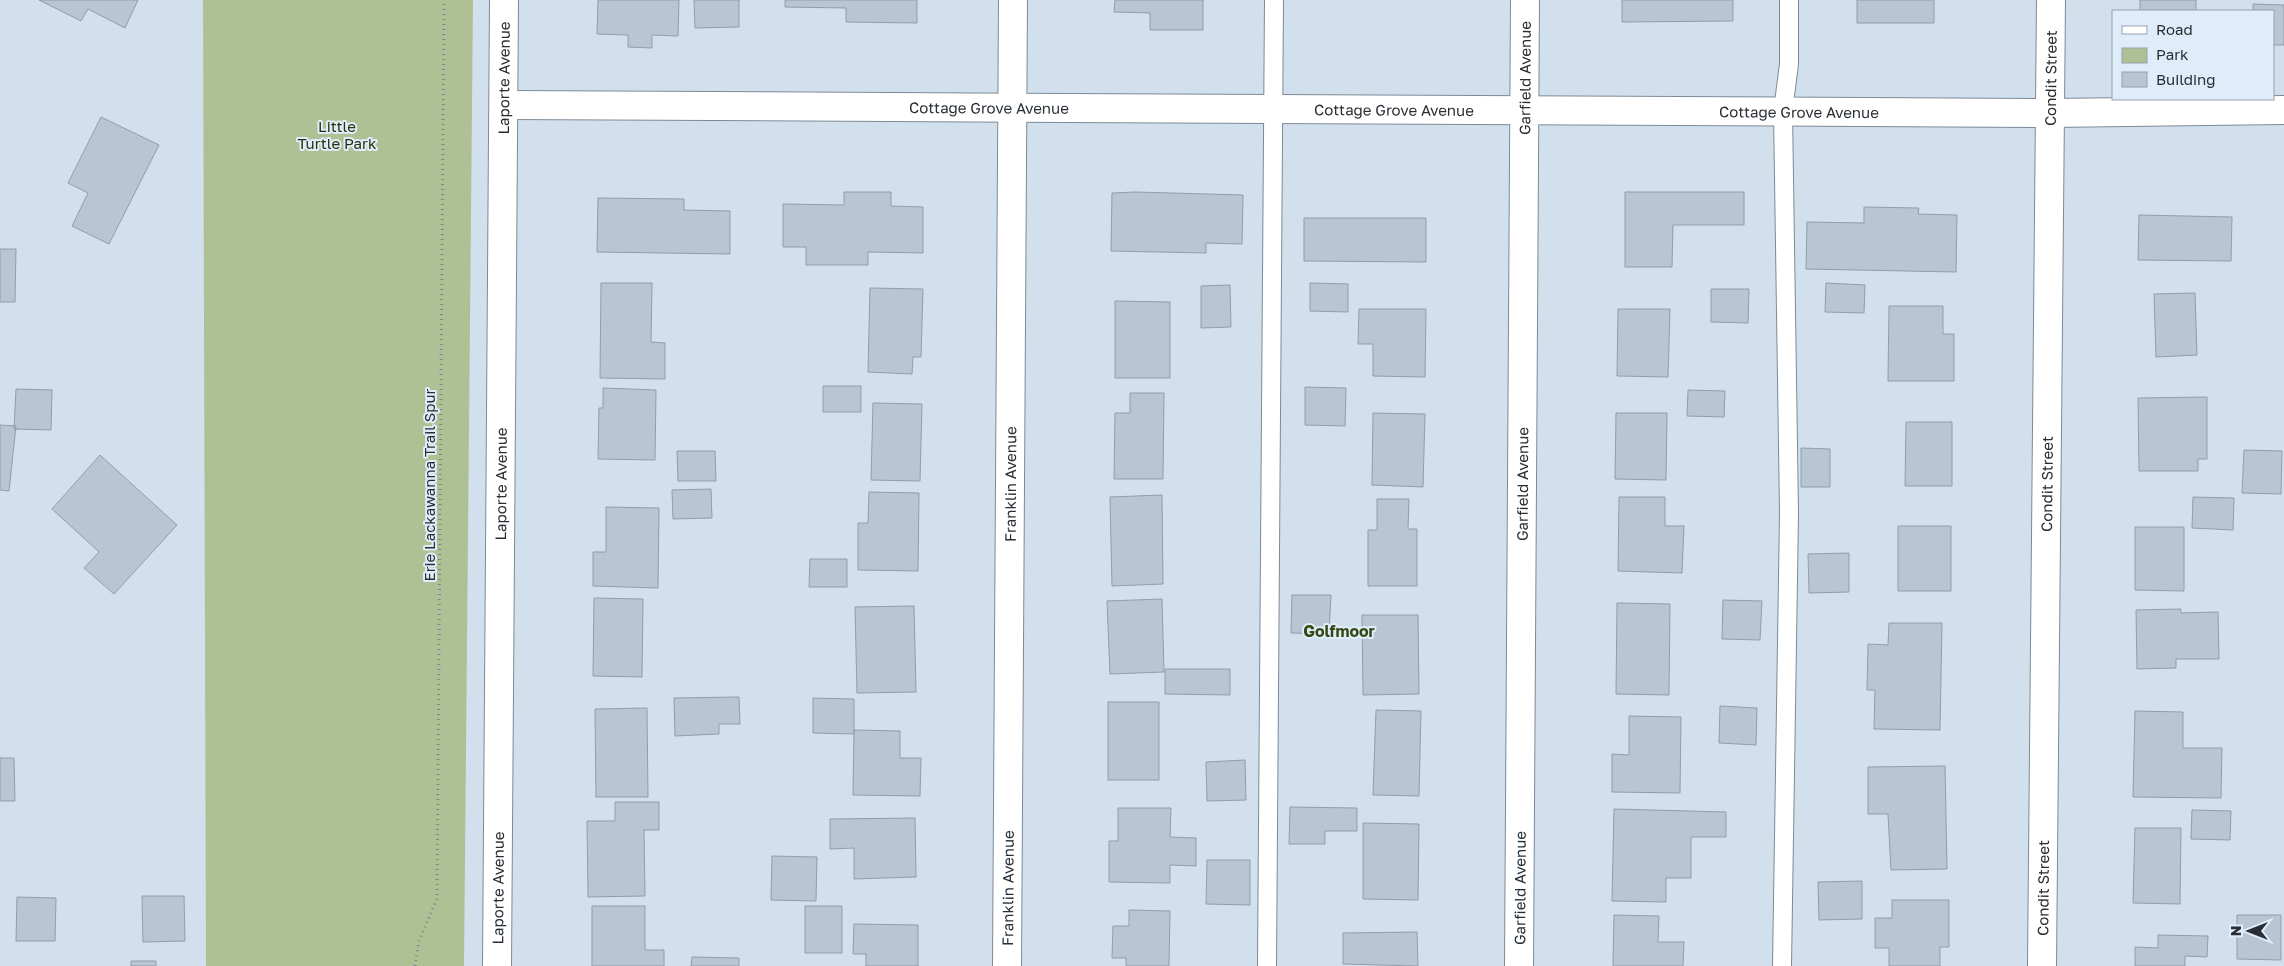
<svg xmlns="http://www.w3.org/2000/svg" width="2284" height="966" font-family="'Golos Text',sans-serif">
<style>
.green{fill:#afc095}
.building{fill:#b8c5d3;stroke:#909daa}
.lines{fill:none;stroke-linecap:round;stroke-linejoin:round}
.service-casing{stroke:#7d8a96;stroke-width:20}
.minor-casing{stroke:#7d8a96;stroke-width:30}
.tertiary-casing{stroke:#7d8a96;stroke-width:30}
.path{stroke:#7c8690;stroke-width:3;stroke-dasharray:1 4;stroke-linecap:butt}
.service{stroke:#fff;stroke-width:18}
.minor{stroke:#fff;stroke-width:28}
.tertiary{stroke:#fff;stroke-width:28}
.labels{text-anchor:middle;dominant-baseline:central;stroke-width:4;stroke-linejoin:round;paint-order:stroke}
.street-label{font-size:15px;fill:#282e33;stroke:#dfedfb}
.park-label{font-size:15px;fill:#263309;stroke:#dfedfb}
.neighbourhood-label{font-size:16px;font-weight:bold;fill:#374813;stroke:#dfedfb}
</style>
<rect width="100%" height="100%" fill="#d2e0ee"/>
<path class="green" d="M203 0H473L464 966H206Z"/>
<path class="building" d="M39 0H138L125 28 88 9 81 21Z
M598 0H679L678 36 652 35V48L628 47V35L597 34Z
M694 0H739V27L695 28Z
M785 0H917V23L846 22V8L785 7Z
M1115 0H1203V30H1150V13L1114 12Z
M1622 0H1733V21L1622 22Z
M1857 0H1934V23H1857Z
M2140 0H2196V11H2140Z
M2253 4 2284 5V45H2273V11H2253Z
M101 117 159 145 109 244 72 226 88 193 68 183Z
M844 192H891V206L923 207V253L868 252V265H806V247H783V204L844 205Z
M1135 192 1243 195 1242 244 1206 243V253L1111 251 1112 193Z
M1625 192H1744V225H1673L1672 267H1625Z
M598 198 684 199V210L730 211V254L597 252Z
M1864 207 1919 208 1918 214 1957 215 1956 272 1806 269 1807 222 1864 223Z
M2139 215 2232 217 2231 261 2138 260Z
M1304 218H1426V262L1304 261Z
M0 249H16L15 302H0Z
M601 283H652L651 342 665 343V379L600 378Z
M1310 283 1348 284V312L1310 311Z
M1826 283 1865 285 1864 313 1825 312Z
M1230 285 1231 327 1201 328V286Z
M870 288 923 289 921 357H913L912 374 868 372Z
M1711 289H1749L1748 323 1711 322Z
M2195 293 2197 355 2156 357 2154 294Z
M1115 301 1170 302V378H1115Z
M1889 306H1943V334H1954V381H1888Z
M1359 309H1426L1425 377 1373 376V344H1358Z
M1618 309H1670L1668 377 1617 376Z
M823 386H861V412H823Z
M1305 387 1346 388 1345 426 1305 425Z
M603 388 656 390 655 460 598 459 599 408H603Z
M16 389 52 390 51 430 14 429Z
M1688 390 1725 391 1724 417 1687 416Z
M1130 393H1164L1163 479H1114L1115 413H1130Z
M2207 397V459H2198V471H2139L2138 398Z
M873 403 922 404 920 481 871 480Z
M1373 413 1425 414 1423 487 1372 485Z
M1616 413H1667L1666 480 1615 479Z
M1906 422H1952V486H1905Z
M0 425 16 426 9 491 0 490Z
M1801 448 1830 449V487H1801Z
M2244 450 2282 451 2281 494 2242 493Z
M677 451H715L716 481H678Z
M100 455 177 525 114 594 84 568 99 552 52 509Z
M711 489 712 518 673 519 672 490Z
M869 492 919 493 918 571 858 570V523H868Z
M1162 495 1163 584 1112 586 1110 497Z
M1619 497H1665V526H1684L1682 573 1618 571Z
M2193 497 2234 498 2233 530 2192 528Z
M1377 499H1409L1408 529H1417V586H1368V530H1377Z
M606 507 659 508 658 588 593 586V552H606Z
M1898 526H1951V591H1898Z
M2135 527H2184V591L2135 590Z
M1849 553V592L1809 593 1808 554Z
M810 559H847V587H809Z
M1292 595H1331L1329 634 1291 633Z
M594 598 643 599 642 677 593 676Z
M1162 599 1164 672 1110 674 1107 601Z
M1723 600 1762 601 1760 640 1722 639Z
M1617 603 1670 604 1669 695 1616 694Z
M914 606 916 692 857 693 855 607Z
M2181 609V613L2218 612 2219 659H2176V668L2137 669 2136 610Z
M1362 615H1418L1419 694 1363 695Z
M1889 623H1942L1940 730 1874 729 1875 690H1867L1868 644 1888 645Z
M1165 669H1230V695L1165 694Z
M739 697 740 724H719V734L675 736 674 698Z
M813 698 854 699V734L813 733Z
M1108 702H1159V780H1108Z
M1720 706 1757 708 1756 745 1719 743Z
M647 708 648 797H596L595 709Z
M1376 710 1421 711 1419 796 1373 795Z
M2135 711 2183 712V748H2222L2221 798 2133 797Z
M1629 716 1681 717 1680 793 1612 792V754L1629 755Z
M854 730 900 731V758H921L920 796 853 795Z
M0 758H14L15 801H0Z
M1245 760 1246 800 1207 801 1206 762Z
M1945 766 1947 869 1891 870 1888 814H1868V767Z
M615 802H659V830H644L645 896 588 897 587 821H615Z
M1290 807 1357 808V831H1325V844H1289Z
M1118 808H1171L1170 837 1196 838V866L1170 865V883L1109 882V841H1118Z
M1614 809 1726 812V837H1691V878H1666V902L1612 901Z
M2192 810 2231 811 2230 840 2191 839Z
M915 818 916 877 854 879V848L830 849V819Z
M1363 823 1419 824 1418 900 1363 899Z
M2135 828H2181L2180 904 2133 903Z
M772 856 817 857 816 901 771 900Z
M1207 860H1250V905L1206 904Z
M1862 881V919L1819 920 1818 882Z
M142 896H184L185 941 143 942Z
M17 897 56 898 55 941H16Z
M1892 900H1949V947H1940V966H1889V948H1875V918H1892Z
M592 906H645V950H664V966H592Z
M805 906H842V953H805Z
M1129 910 1170 911 1169 966H1126V958H1112L1113 926H1129Z
M1614 915 1659 916 1658 942H1684L1683 966H1613Z
M2237 915H2281V960L2237 959Z
M854 924 918 925V966H866V954H853Z
M1417 932 1418 966 1343 964V933Z
M2158 935 2208 936 2207 957 2185 956V966H2135V947L2158 948Z
M692 957 739 958V966H691Z
M131 961H156V966H131Z"/>
<g class="lines">
<defs>
<path id="service" d="M1267 966 1274 0
M1782 966 1789 513 1783 111 1789 64V0"/>
<g id="minor">
<path id="s1" d="M504 105 2050 113 2284 110"/>
<path id="s2" d="M1007 966 1013 0"/>
<path id="s3" d="M1519 966 1525 0"/>
<path id="s4" d="M2042 966 2051 0"/>
</g>
<g id="tertiary">
<path id="s5" d="M497 966 504 0"/>
</g>
</defs>
<use href="#service" class="service-casing"/>
<use href="#minor" class="minor-casing"/>
<use href="#tertiary" class="tertiary-casing"/>
<path class="path" d="M415 966 419 941 437 899 444 0"/>
<use href="#service" class="service"/>
<use href="#minor" class="minor"/>
<use href="#tertiary" class="tertiary"/>
</g>
<g class="labels">
<g class="street-label">
<text stroke="none"><textPath href="#s5" startOffset="888">Laporte Avenue</textPath></text>
<text stroke="none"><textPath href="#s3" startOffset="888">Garfield Avenue</textPath></text>
<text stroke="none"><textPath href="#s4" startOffset="888">Condit Street</textPath></text>
<text stroke="none"><textPath href="#s1" startOffset="485">Cottage Grove Avenue</textPath></text>
<text stroke="none"><textPath href="#s1" startOffset="890">Cottage Grove Avenue</textPath></text>
<text stroke="none"><textPath href="#s1" startOffset="1295">Cottage Grove Avenue</textPath></text>
<text stroke="none"><textPath href="#s5" startOffset="482">Laporte Avenue</textPath></text>
<text stroke="none"><textPath href="#s2" startOffset="482">Franklin Avenue</textPath></text>
<text stroke="none"><textPath href="#s3" startOffset="482">Garfield Avenue</textPath></text>
<text stroke="none"><textPath href="#s4" startOffset="482">Condit Street</textPath></text>
<text transform="translate(429 485) rotate(-90)">Erie Lackawanna Trail Spur</text>
<text stroke="none"><textPath href="#s5" startOffset="78">Laporte Avenue</textPath></text>
<text stroke="none"><textPath href="#s2" startOffset="78">Franklin Avenue</textPath></text>
<text stroke="none"><textPath href="#s3" startOffset="78">Garfield Avenue</textPath></text>
<text stroke="none"><textPath href="#s4" startOffset="78">Condit Street</textPath></text>
</g>
<g class="park-label">
<text x="337" y="126">Little<tspan x="337" dy="17">Turtle Park</tspan></text>
</g>
<g class="neighbourhood-label">
<text x="1339" y="631">Golfmoor</text>
</g>
</g>
<rect x="2112" y="10" width="162" height="90" fill="#dfedfb" stroke="#96a1ab"/>
<rect x="2122" y="26" width="25" height="8" fill="#ffffff" stroke="#96a1ab"/>
<text x="2156" y="35" font-size="15" fill="#282e33">Road</text>
<rect x="2122" y="48" width="25" height="15" fill="#afc095" stroke="#96a1ab"/>
<text x="2156" y="60" font-size="15" fill="#282e33">Park</text>
<rect x="2122" y="72" width="25" height="15" fill="#b8c5d3" stroke="#96a1ab"/>
<text x="2156" y="85" font-size="15" fill="#282e33">Building</text>
<g transform="translate(2249 931) rotate(270)" stroke="#dfedfb" stroke-width="4" paint-order="stroke">
<path d="M0-4L9 19L0 12L-9 19Z" fill="#282e33"/>
<text y="-8" font-size="14" font-weight="bold" text-anchor="middle" fill="#282e33">N</text>
</g>
</svg>
